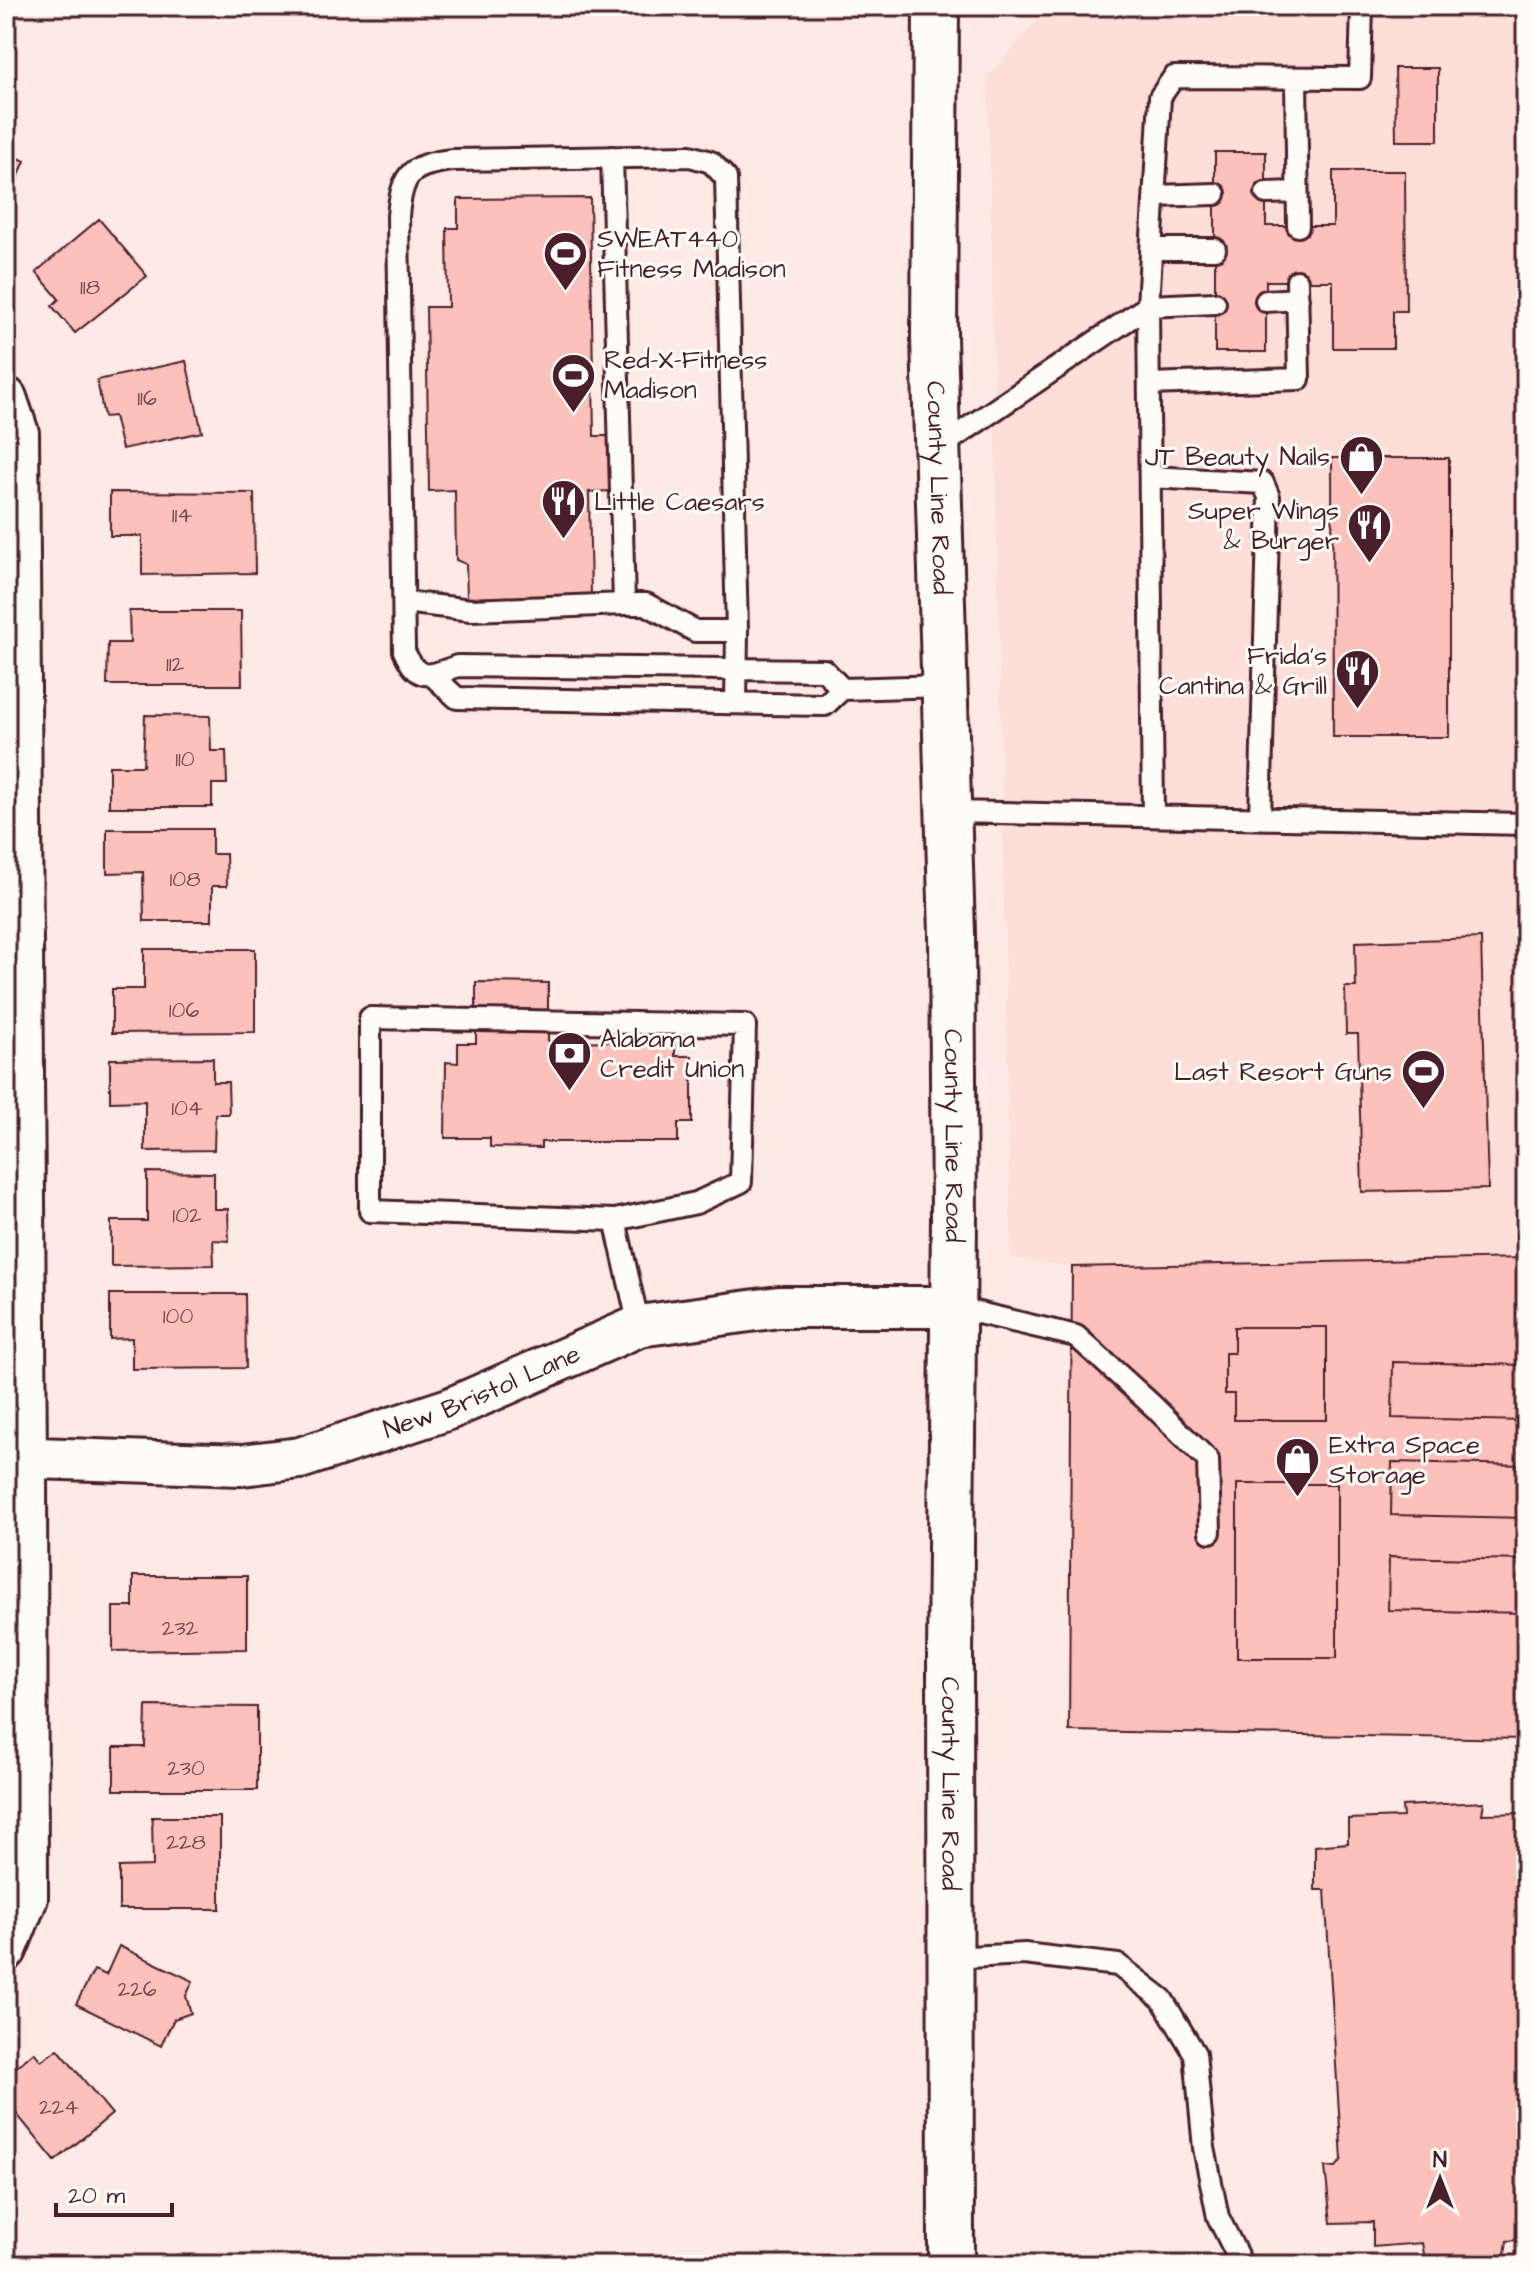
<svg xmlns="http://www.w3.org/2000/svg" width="1532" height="2271" font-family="'Architects Daughter',sans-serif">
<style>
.built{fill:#fdded8}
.building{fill:#fdc1bb;stroke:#4a1f2b;stroke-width:2}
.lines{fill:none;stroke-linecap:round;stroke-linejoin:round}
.service-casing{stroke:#4a1f2b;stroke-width:26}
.minor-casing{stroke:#4a1f2b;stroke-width:46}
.secondary-casing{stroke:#4a1f2b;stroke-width:50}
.service{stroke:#fdfcf7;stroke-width:20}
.minor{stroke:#fdfcf7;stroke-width:40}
.secondary{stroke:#fdfcf7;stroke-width:44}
.labels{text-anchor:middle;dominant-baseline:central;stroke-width:6;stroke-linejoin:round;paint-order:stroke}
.number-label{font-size:22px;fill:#77484f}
.poi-label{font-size:26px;fill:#4a1f2b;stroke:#fdfcf7;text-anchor:start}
.street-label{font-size:26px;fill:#4a1f2b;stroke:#fdfcf7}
</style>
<rect width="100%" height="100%" fill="#fdeae5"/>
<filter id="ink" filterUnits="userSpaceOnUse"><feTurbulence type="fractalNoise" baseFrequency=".0125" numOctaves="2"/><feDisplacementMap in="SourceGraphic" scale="16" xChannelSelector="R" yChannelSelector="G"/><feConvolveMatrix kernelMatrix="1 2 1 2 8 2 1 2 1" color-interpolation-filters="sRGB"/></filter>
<g filter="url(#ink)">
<path class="built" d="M1050 6H1526V1258L1072 1267 1011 1258 988 77Z"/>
<path class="building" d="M1395 68H1438V141H1396Z
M6 152 25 161 6 205Z
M1215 152H1266V226H1333V171H1405L1406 311H1393V348H1333V281H1266V352H1215Z
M590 198 594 436H610L611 491 589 492 591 596 467 598 466 564 456 560 455 490 429 491 426 307H448L447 228H458V199Z
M99 219 147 276 75 333 52 306 59 299 36 272Z
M186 361 202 432 122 449 114 416 104 417 97 380Z
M1332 458H1449V737H1333Z
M110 492 254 493 255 573 142 575V536H110Z
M129 611H241L242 685H107L108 643H130Z
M145 715 210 716 211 751H226L227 784H212V807H109V766H143Z
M107 829H212V854H226L227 886H212V921H144L143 872 107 873Z
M1481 938 1488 1189 1362 1192 1358 1034H1346L1345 987H1356L1355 942Z
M144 949H255V1032L112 1033V989H144Z
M476 982 548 983V1041L675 1042V1056H692V1123H678V1142H541V1148L490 1147V1138H445L446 1062 458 1063V1043H476Z
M213 1058V1082H228L229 1114H215L214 1150 145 1151V1101L110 1102V1059Z
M147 1172 214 1173V1209H228L229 1241 213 1240 214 1265 111 1266V1221H147Z
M1526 1258V1739L1069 1731 1072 1267Z
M110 1294H245L246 1368 132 1369V1338L110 1339Z
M1234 1327H1327V1420H1234V1394H1225V1353H1234Z
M1393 1362 1526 1365V1421L1392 1418Z
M1392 1462 1526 1465V1518L1391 1515Z
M1237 1484H1337V1658H1237Z
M1389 1557 1526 1560V1613L1388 1610Z
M133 1576H247V1649L113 1651V1607H133Z
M146 1706 257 1707V1790H114V1747H145Z
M1484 1802 1482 1814 1526 1813V2239L1507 2241 1505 2255 1425 2259 1422 2243 1373 2247V2222L1331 2223 1325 2167H1336L1342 2160 1325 1890H1315V1846L1348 1843V1819L1403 1817 1402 1806Z
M152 1817H220V1909H119V1867L153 1866Z
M119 1946 193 1981 186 1996 191 2013 174 2019 161 2046 76 2004 94 1970 106 1975Z
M58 2049 112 2114 55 2161 6 2101V2076L34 2052 41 2061Z"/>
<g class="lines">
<defs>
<path id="service" d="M1296 78 1298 226
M612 157 624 604H646L695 631H737
M1266 193 1297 192
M1155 196 1215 194
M1151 249H1215
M1266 301 1298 299
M1149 384 1299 379 1297 281
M937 449 1148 306 1160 97 1174 77 1360 78 1362 6
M1150 477 1263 483 1269 497 1260 818
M404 602 471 610 624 604
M433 676 457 698 825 705 842 689 944 686
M736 703 737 631 726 178 711 162 690 156 453 160C411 165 402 172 398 216L404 651C418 682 429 677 457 666L824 670 842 689
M949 812 1526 824
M1153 815 1148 306 1215 303
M615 1220 370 1211V1018L745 1025 741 1182 696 1203 615 1220 639 1326
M953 1307 1076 1336 1151 1404 1208 1460 1210 1532
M951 1958 1024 1954 1118 1965 1162 1999 1195 2054 1204 2148 1218 2217 1242 2265"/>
<g id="minor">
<path d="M6 398 18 433 26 1458 27 1898 6 1950"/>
<path id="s1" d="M6 1457 242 1465 300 1458 449 1409 639 1326 779 1307H953"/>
</g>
<g id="secondary">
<path id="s2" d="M936 6 934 339 952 933 954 1218 950 1658 951 2265"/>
</g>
</defs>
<use href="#service" class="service-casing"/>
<use href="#minor" class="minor-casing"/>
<use href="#secondary" class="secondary-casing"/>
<use href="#service" class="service"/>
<use href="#minor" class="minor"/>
<use href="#secondary" class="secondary"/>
</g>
</g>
<defs>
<symbol id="stadium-pin" viewBox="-11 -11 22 30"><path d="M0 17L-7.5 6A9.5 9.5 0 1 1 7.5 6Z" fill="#4a1f2b" stroke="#fdfcf7"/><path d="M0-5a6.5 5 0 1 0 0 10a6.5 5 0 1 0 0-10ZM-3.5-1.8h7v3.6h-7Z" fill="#fff"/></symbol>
<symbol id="shop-pin" viewBox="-11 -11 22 30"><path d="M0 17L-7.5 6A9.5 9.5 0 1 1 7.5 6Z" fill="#4a1f2b" stroke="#fdfcf7"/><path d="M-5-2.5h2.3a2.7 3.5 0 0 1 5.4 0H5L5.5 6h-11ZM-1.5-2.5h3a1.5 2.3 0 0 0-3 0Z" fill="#fff"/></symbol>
<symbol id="restaurant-pin" viewBox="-11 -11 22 30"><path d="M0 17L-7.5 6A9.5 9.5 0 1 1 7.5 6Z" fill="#4a1f2b" stroke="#fdfcf7"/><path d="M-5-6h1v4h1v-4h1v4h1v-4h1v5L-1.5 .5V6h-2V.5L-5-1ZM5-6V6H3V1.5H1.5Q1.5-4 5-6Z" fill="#fff"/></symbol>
<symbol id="bank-pin" viewBox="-11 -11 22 30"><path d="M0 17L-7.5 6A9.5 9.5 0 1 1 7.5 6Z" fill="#4a1f2b" stroke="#fdfcf7"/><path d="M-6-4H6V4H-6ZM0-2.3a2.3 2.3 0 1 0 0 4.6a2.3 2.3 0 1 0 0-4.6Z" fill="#fff"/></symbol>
</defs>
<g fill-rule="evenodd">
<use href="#stadium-pin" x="540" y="228" width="51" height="69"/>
<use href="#stadium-pin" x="548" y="350" width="51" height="69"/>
<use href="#shop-pin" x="1336" y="432" width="51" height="69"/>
<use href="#restaurant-pin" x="538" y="476" width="51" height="69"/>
<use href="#restaurant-pin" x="1344" y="500" width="51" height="69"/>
<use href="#restaurant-pin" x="1332" y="646" width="51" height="69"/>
<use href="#bank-pin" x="544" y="1028" width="51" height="69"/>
<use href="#stadium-pin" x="1398" y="1046" width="51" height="69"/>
<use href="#shop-pin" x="1272" y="1434" width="51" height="69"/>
</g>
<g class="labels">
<g class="number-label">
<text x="90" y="287">118</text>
<text x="147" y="398">116</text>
<text x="182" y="515">114</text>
<text x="175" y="664">112</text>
<text x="185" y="759">110</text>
<text x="185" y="879">108</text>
<text x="184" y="1010">106</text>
<text x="187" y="1108">104</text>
<text x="187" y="1215">102</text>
<text x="178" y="1316">100</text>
<text x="180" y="1628">232</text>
<text x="186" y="1768">230</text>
<text x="186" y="1842">228</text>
<text x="137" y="1989">226</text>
<text x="59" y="2107">224</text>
</g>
<g class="poi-label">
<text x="597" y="239">SWEAT440<tspan x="597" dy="30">Fitness Madison</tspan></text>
<text x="604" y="360">Red-X-Fitness<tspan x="604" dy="30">Madison</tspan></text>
<text x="1330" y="457" text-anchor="end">JT Beauty Nails</text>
<text x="594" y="502">Little Caesars</text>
<text x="1339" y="511" text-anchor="end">Super Wings<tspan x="1339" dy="30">&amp; Burger</tspan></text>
<text x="1327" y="656" text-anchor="end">Frida’s<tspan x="1327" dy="30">Cantina &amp; Grill</tspan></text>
<text x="600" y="1039">Alabama<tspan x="600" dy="30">Credit Union</tspan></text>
<text x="1392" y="1072" text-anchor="end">Last Resort Guns</text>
<text x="1329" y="1445">Extra Space<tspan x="1329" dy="30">Storage</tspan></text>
</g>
<g class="street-label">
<text stroke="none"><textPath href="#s2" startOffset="482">County Line Road</textPath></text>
<text stroke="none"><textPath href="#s2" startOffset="1130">County Line Road</textPath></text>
<text stroke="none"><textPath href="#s1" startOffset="488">New Bristol Lane</textPath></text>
<text stroke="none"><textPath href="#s2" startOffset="1778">County Line Road</textPath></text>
</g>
</g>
<rect width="1532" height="2271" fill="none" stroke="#fdfcf7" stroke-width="32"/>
<rect x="16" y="16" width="1500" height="2239" fill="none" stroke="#4a1f2b" stroke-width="3" filter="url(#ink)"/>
<g transform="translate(1440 2179)" stroke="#fdfcf7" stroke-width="6" paint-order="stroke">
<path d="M0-6L14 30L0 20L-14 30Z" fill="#4a1f2b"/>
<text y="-12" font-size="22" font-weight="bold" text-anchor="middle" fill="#4a1f2b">N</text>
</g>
<path d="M56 2203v12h116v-12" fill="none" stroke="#4a1f2b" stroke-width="4"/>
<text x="68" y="2203" font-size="24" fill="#4a1f2b" stroke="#fdfcf7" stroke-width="6" paint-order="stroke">20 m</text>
</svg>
